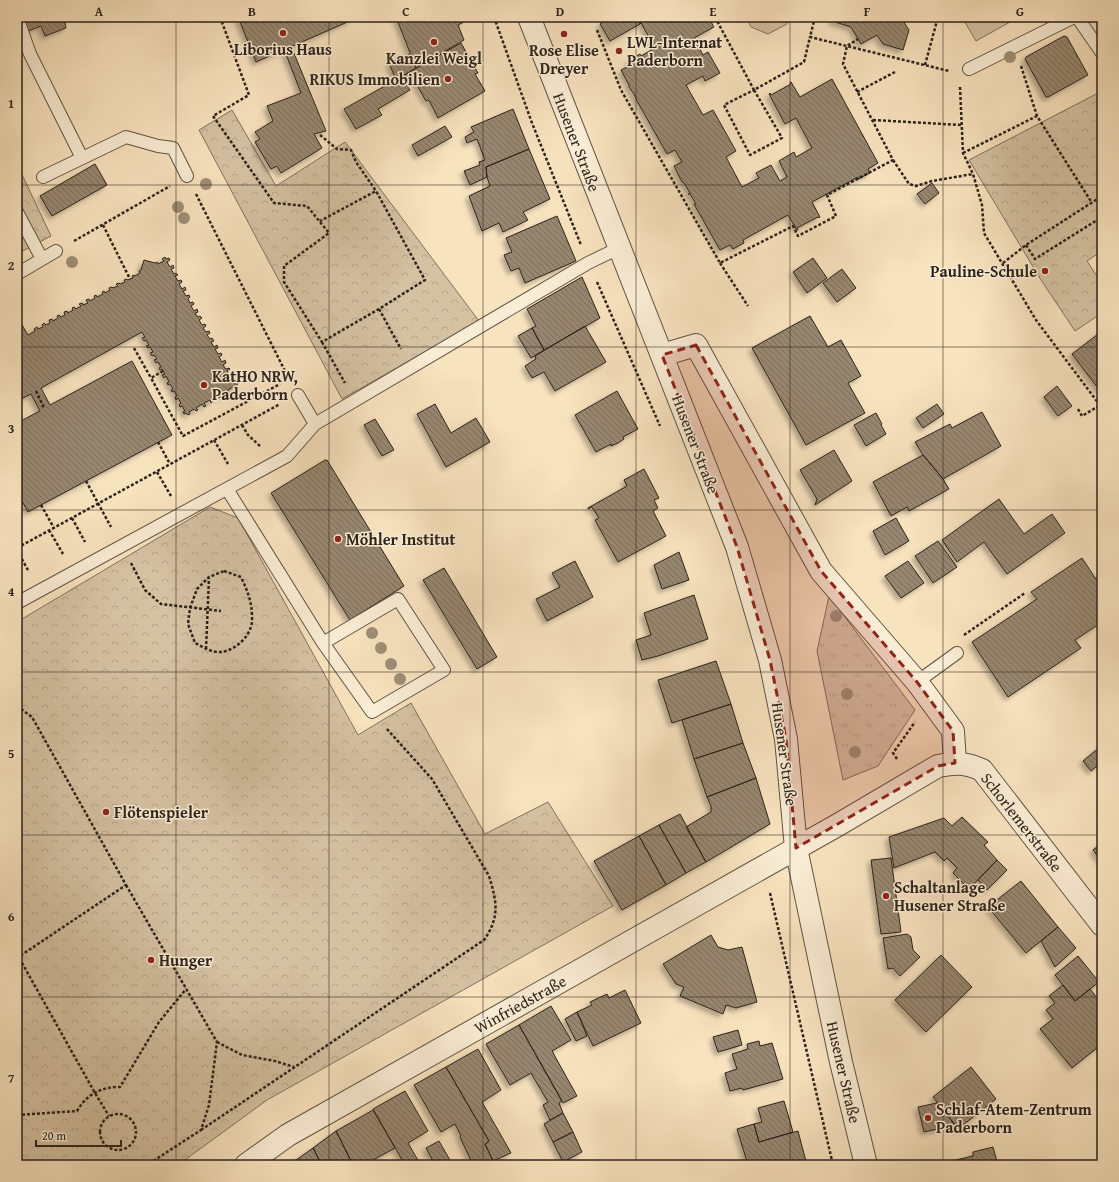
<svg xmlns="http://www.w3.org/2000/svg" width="1119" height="1182" font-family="'Gentium Book Plus',serif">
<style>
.grass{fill:url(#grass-tufts);stroke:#81725e}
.park{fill:url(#park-crowns);stroke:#81725e}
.pitch{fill:#d5c2a3;stroke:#81725e}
.building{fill:url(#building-back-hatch);stroke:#2d231a;filter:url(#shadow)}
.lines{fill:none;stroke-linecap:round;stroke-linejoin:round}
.service-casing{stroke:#605343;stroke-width:14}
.minor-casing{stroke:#605343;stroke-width:24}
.path{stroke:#2d231a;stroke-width:2.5;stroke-dasharray:3 2;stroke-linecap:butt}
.service{stroke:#faedd5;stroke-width:12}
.minor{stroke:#faedd5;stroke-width:22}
.tree{fill:#9f8f77}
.marked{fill:#8f2418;fill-opacity:0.2;stroke:#8f2418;stroke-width:3;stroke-dasharray:8 5;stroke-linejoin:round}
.grid{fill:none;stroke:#2d231a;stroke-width:1;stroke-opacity:0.55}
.poi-dot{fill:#8f2418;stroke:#faedd5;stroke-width:1.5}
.labels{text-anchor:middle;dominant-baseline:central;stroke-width:3;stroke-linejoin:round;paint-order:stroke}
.poi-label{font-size:16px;font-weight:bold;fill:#2d231a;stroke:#faedd5;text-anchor:start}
.street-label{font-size:16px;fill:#2d231a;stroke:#faedd5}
.neatline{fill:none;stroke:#2d231a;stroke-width:1.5}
.grid-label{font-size:13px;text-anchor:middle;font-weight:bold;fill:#2d231a}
</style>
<defs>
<pattern id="grass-tufts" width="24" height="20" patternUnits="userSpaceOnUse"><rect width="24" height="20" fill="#d5c2a3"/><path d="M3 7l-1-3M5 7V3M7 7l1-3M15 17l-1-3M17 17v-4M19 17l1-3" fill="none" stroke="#b7a68c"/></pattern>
<pattern id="park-crowns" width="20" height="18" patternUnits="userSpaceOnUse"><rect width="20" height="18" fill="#d5c2a3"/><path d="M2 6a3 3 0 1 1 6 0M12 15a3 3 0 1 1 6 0" fill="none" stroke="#b7a68c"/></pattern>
<pattern id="building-back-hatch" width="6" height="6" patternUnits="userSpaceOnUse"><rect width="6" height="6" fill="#978770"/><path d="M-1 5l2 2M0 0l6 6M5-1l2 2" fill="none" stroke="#7c6e5b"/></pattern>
<filter id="shadow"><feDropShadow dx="-3.5" dy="3.5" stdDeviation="2" flood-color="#0004"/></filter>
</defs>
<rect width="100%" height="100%" fill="#f8e3bf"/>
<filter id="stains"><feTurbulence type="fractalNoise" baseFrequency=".005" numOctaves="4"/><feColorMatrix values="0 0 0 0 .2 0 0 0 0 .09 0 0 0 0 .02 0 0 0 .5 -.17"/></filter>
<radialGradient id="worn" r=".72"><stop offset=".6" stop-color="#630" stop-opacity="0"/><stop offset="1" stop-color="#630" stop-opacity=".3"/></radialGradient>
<path class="grass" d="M829 596 915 710 878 766 843 780 817 651Z"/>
<path class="park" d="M746 17H788L787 24 768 34 751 27Z
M1102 91V251L1087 261 1102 284V313L1075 331 1041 280 969 160Z
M232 110 276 186 345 142 479 321 342 399 199 130Z
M17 164 51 236 17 254Z
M210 507 238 518 358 735 411 703 485 834 548 802 613 906 267 1100 178 1165H17V622Z"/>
<path class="pitch" d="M962 17H1019L976 41Z"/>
<path class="building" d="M22 17H64L66 28 45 36 41 26 28 31Z
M238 17H351L352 20 256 62Z
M396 17H462L464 22 458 25 464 40 416 68Z
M611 17H638L640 21V24L610 41 600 24Z
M638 17H708L714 27 694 38 703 55 708 52 720 73 705 81 703 76 686 85 703 115 713 110 736 151 726 157 742 187 759 178 756 173 771 165 780 181 787 177 779 161 794 152 796 157 812 148 796 118 785 124 769 94 770 93 771 95 791 84 790 82H791L800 97 832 79 878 163 868 169 870 173 858 179V177L812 202 820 217 819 218 818 217 797 228 798 230H797L788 215 743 240 744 243 733 249 730 245 720 250 694 204H696L690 194H688L690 193 684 183 682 182 674 166 682 162 675 150 667 154 637 101 634 94 629 87V85L621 70 631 65 628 61 640 54 641 56 655 48 641 23 640 24V21Z
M833 17H910L903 21 909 30 903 50 883 44 877 35 861 44 851 27 832 21Z
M1064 36 1067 37 1088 75 1048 97H1046L1025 59 1026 57Z
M461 43 478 73 475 74 485 91 438 118 430 102 428 100 426 101 413 78 405 83 410 90 378 109 382 115 356 129 344 109Z
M291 46 326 131 314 134 322 148 281 173 277 166 271 169 255 142 260 139 255 132 273 121 267 106 301 93 284 49Z
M410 54 416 68 396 80 389 63Z
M513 109 529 149 486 167 487 177 470 185 464 171 480 165 479 162 485 160 477 139 467 143 465 137 474 132 471 127Z
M445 126 452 137 418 156 412 145Z
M529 149 550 199 523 212 528 220 503 232 499 223 482 231 469 196 490 186 487 177 486 167Z
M95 164 107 185 52 216 40 196Z
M932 183 939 193 925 204 917 194Z
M557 216 576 261 525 283 519 268 511 271 504 255 512 252 506 238Z
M165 257 166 259 169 258 170 260 167 262 170 267 173 265 174 268 171 269 174 274 176 273 178 275 175 276 178 281 181 280 182 282 179 284 182 289 185 287 186 290 183 291 186 296 189 295 190 297 188 299 190 303 193 302 194 304 191 306 194 311 197 309 198 312 195 313 198 317 200 316 202 318 199 320 202 325 205 324 206 326 203 328 206 332 209 331 210 333 207 335 210 339 212 338 214 341 211 342 214 347 217 345 218 348 215 349 218 354 221 353 222 355 219 357 222 362 225 360 226 363 223 365 226 369 229 368 230 369 227 371 230 376 233 375 234 377 232 379 234 384 237 382 238 384 235 386 237 389 235 390 233 387 228 390 229 393 227 394 225 391 220 394 221 397 219 398 217 396 212 399 213 401 211 403 210 400 204 403 206 406 204 407 202 404 196 408 198 410 196 411 194 409 189 412 190 414 188 415 186 413 184 414 183 412 185 411 182 406 180 407 179 405 181 403 178 398 176 400 175 397 177 396 174 391 172 392 171 390 173 389 170 384 168 385 167 383 169 382 166 376 164 378 162 375 165 374 162 369 160 370 159 368 161 367 158 362 156 363 154 360 157 359 154 355 152 356 150 353 153 352 150 347 148 348 146 346 149 345 146 340 144 341 142 338 145 337 142 332 41 388 50 405 132 361 172 435 28 512 17 492V423L40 411 31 394 17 401V328L22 325 28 335 35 331 34 329 37 327 38 329 43 327 42 325 44 323 46 325 50 323 49 320 52 319 53 321 58 318 57 316 59 315 61 317 65 315 64 312 67 311 68 313 73 310 72 308 74 307 76 309 81 306 79 304 82 303 83 305 88 303 86 300 89 299 90 301 95 298 94 296 96 295 97 297 103 294 102 292 104 291 105 293 110 290 109 288 112 287 113 288 118 286 116 284 119 283 120 284 125 282 124 280 126 279 128 280 133 278 132 276 134 275 135 276 140 273 139 271 141 270 144 260 155 263 157 262 158 264 164 261 162 259Z
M813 258 827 278 807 293 793 272Z
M842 269 856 288 837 302 823 283Z
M582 277 600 318 544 350 532 328 536 326 527 309Z
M810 316 828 347 841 340 861 376 848 383 865 413 806 445 752 348Z
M585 326 606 362 555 391 544 372 532 378 525 366 536 359 535 356Z
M532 328 544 350 531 358 518 336Z
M1102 331V390L1100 391 1072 354Z
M1057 386 1072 406 1058 416 1044 397Z
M617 391 638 429 623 437 624 439 618 443 611 446V444L596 452 575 415Z
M435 404 451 433 476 418 490 442 446 467 417 414Z
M937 404 944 414 923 428 916 418Z
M982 412 1001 446 943 479 923 455 915 442 950 424 952 428Z
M876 413 882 424 881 425 886 434 866 446 854 425Z
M375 419 394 450 382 456 364 425Z
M834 450 852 481 815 505 817 499 800 470Z
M923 455 943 479 949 489 909 511 907 507 891 516 873 482Z
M325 460H327L404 586 350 620 271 493Z
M644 469 659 498 654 500 658 508 653 511 666 536 618 562 595 520 599 518 592 507 588 509V508L627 486 624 480Z
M999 499 1024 534 1052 514 1065 533 1007 574 984 542 957 562 942 540Z
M896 518 909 541 885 555 873 531Z
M938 541 957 567 933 583 915 556Z
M679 552 689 580 662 589 654 565Z
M1082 558 1096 579 1102 575V622L1075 640 1081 648 1008 697 972 642 1037 599 1031 592Z
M575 561 593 597 547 621 536 599 560 587 552 573Z
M908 561 924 583 901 598 885 576Z
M444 568 497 657 477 669 423 580Z
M694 595 708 639 658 656 642 660 636 640 651 635 644 613Z
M716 661 731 704 672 723 658 680Z
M731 704 743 743 694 759 682 720Z
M743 743 756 778 707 797 694 759Z
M1101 746 1102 762 1091 771 1083 761Z
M756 778 770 824 706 862 686 827 711 812V806L707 797Z
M680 814 706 862 686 873 659 825Z
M962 817 988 842 984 845 997 860 969 889 953 873 957 868 947 858 944 861 935 852 894 868 889 837 944 818 952 826Z
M659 825 686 873 666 885 639 836Z
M639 836 666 885 622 910 594 861Z
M1102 843V862L1093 850Z
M891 858 901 932 881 934 871 860Z
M997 860 1007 870 987 890 978 880Z
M1021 881 1058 927 1026 953 988 907Z
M1058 927 1076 948 1055 967 1041 941Z
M907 934 911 937 913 950 920 957 900 976 893 968 888 969 883 938Z
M711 935 718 947 728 950 742 947 757 1002 736 1008 726 1005 723 1014 680 996 684 987 676 984 663 964Z
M941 955 972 987 926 1032 895 1000Z
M1078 956 1099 982 1075 1001 1055 975Z
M1063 985 1075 1001 1090 989 1102 1004V1044L1072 1068 1040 1029 1053 1019 1046 1010 1055 1003 1049 996Z
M625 990 641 1023 593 1046 577 1012 592 1005 590 1002 607 994 609 998Z
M551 1006 571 1040 552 1051 577 1096 563 1103 519 1025Z
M577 1012 587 1036 576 1041 565 1019Z
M519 1025 562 1101 559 1103 563 1113 550 1120 543 1105 548 1102 531 1073 510 1085 486 1044Z
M738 1030 742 1045 718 1052 713 1037Z
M759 1041 760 1046 772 1043 783 1079 743 1090 742 1088 730 1091 725 1073 737 1069 732 1054 748 1049 747 1044Z
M478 1049 501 1090 482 1102 511 1153 493 1161 485 1144 489 1141 446 1067Z
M446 1067 489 1141 485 1144 495 1165H473L460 1137 461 1136 455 1124 441 1132 414 1085Z
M971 1067 996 1099 958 1129 933 1097Z
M405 1091 428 1131 408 1143 419 1162 413 1165H405L373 1109Z
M784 1101 793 1132 759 1142 754 1124 762 1122 758 1108Z
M937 1103 955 1125 924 1132 918 1107Z
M373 1110 395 1148 364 1165H353L336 1131Z
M563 1113 573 1132 553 1142 544 1124Z
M754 1124 759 1142 798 1131 807 1165H748L737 1129Z
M336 1131 353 1165H322L313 1148Z
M573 1132 582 1152 563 1162 553 1142Z
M439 1141 451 1162 446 1165H435L426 1148Z
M993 1147 998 1165H952L951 1161 973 1156V1152Z
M313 1148 322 1165H289Z"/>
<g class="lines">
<defs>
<path id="service" d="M17 17 30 54 82 158
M1077 17 1102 53
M969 69 1074 17
M43 177 126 137 158 146 173 148 187 176
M17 212 42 259
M17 274 56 251
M298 395 315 424
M227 489 323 643 372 712 444 670 398 599 323 643
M17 603 287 456 315 424 588 263 619 248
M917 682 957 653"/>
<path id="minor" d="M529 17 737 547 770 660 786 739 796 848 841 1062 866 1165
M662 355 696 345 821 571 917 682 953 731 955 763
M246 1165 288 1135 836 826 938 766C956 763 964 762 982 770L1102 925"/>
</defs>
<use href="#service" class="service-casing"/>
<use href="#minor" class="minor-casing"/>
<path class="path" d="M220 17 249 95 213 116 274 203 307 206 329 233 284 266V282L322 342 379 309 425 280 376 191 320 221
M494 17 532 123 581 245
M715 17 754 90 804 62 810 37
M815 17 810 37 949 71
M597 30 621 90 720 263 793 226 798 236 836 216 827 195 893 160 843 64 847 46 858 39
M925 65 938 17
M1021 66 1037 116 1092 203
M960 87 963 153 973 174 982 205 984 233 1036 320 1102 408
M754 90 782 138 750 155 724 105Z
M857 92 895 72
M873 120 961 125
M320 135 337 149 351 150 356 162 376 191
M963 153 1037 116
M893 160 909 184 916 186 932 181 973 174
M196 194 288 377
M103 225 130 279
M74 241 170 186
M1026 245 1035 259 1102 217
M720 263 748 306
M1003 263 1026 245 1102 196
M597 282 660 426
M379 309 401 349
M322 342 345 383
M134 348 151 378
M163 371 151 378 183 436 280 384
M36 391 44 408
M1078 409 1082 416 1102 404
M242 425 248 435 261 447
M214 440 228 464
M158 442 170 464
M157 472 171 496
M86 481 111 527
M41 505 54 528
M72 518 85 542
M49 530 63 554
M17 548 280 404
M17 550 29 572
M131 563 145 590 161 604 221 611
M224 571 241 577C248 592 252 602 252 618 253 634 237 650 221 652 212 653 203 647 195 643L188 624 190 608 197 589 209 577Z
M964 635 1025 593
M206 649 209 578
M17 706 32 717 126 885 17 958
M897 759 893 753 915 722
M126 885 217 1042 209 1105 201 1130 147 1165
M770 893 833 1165
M17 954 95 1093 109 1116
M217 1042 242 1055 275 1061 294 1067
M100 1132a18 18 0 1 1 36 0a18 18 0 1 1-36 0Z
M17 1115 77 1111C87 1094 101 1087 120 1087L159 1022 186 989
M201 1130 484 940C500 917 497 902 489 876L432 779 386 728"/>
<use href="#service" class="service"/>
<use href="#minor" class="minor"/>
</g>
<g class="tree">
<circle cx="1010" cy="57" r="6"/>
<circle cx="206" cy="184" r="6"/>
<circle cx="178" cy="207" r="6"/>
<circle cx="184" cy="218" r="6"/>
<circle cx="72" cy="262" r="6"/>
<circle cx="836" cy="616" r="6"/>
<circle cx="372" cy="633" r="6"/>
<circle cx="381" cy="648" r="6"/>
<circle cx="391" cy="664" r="6"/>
<circle cx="400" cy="679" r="6"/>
<circle cx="847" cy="694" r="6"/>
<circle cx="855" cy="752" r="6"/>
</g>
<path class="marked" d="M696 345 821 571 917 682 953 731 955 763 938 766 796 848 786 739 770 660 737 547 662 355Z"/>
<path class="grid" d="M176 17V1165M329 17V1165M483 17V1165M636 17V1165M790 17V1165M943 17V1165M17 185H1102M17 347H1102M17 510H1102M17 672H1102M17 835H1102M17 997H1102"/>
<g class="poi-dot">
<circle cx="283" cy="33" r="4"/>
<circle cx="564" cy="34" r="4"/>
<circle cx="434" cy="42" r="4"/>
<circle cx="619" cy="51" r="4"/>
<circle cx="448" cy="79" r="4"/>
<circle cx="1045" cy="271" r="4"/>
<circle cx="204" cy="385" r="4"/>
<circle cx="338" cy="539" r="4"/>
<circle cx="106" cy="812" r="4"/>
<circle cx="886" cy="896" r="4"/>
<circle cx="151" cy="960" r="4"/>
<circle cx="928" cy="1118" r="4"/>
</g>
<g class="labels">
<g class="poi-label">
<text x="627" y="42">LWL-Internat<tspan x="627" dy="18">Paderborn</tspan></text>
<text x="283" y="49" text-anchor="middle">Liborius Haus</text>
<text x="564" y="50" text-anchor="middle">Rose Elise<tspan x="564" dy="18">Dreyer</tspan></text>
<text x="434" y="58" text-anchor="middle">Kanzlei Weigl</text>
<text x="440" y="79" text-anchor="end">RIKUS Immobilien</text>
<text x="1037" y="271" text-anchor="end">Pauline-Schule</text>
<text x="212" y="376">KatHO NRW,<tspan x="212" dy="18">Paderborn</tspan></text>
<text x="346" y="539">Möhler Institut</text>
<text x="114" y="812">Flötenspieler</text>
<text x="894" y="887">Schaltanlage<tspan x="894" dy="18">Husener Straße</tspan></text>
<text x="159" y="960">Hunger</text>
<text x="936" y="1109">Schlaf-Atem-Zentrum<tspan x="936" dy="18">Paderborn</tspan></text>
</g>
<g class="street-label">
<text transform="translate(577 142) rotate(69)">Husener Straße</text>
<text transform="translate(696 444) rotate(69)">Husener Straße</text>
<text transform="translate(785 754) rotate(82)">Husener Straße</text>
<text transform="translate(1022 822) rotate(52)">Schorlemerstraße</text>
<text transform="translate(520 1004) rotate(-29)">Winfriedstraße</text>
<text transform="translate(844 1072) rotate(77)">Husener Straße</text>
</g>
</g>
<rect width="1119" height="1182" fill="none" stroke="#f8e3bf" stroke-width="44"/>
<path d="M36 1140v6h85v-6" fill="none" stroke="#2d231a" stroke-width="2"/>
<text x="42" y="1140" font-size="12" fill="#2d231a" stroke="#faedd5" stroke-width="3" paint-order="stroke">20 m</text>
<rect x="22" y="22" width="1075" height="1138" class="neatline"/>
<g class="grid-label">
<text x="99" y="16">A</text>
<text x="252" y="16">B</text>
<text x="406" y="16">C</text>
<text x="560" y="16">D</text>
<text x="713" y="16">E</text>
<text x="867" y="16">F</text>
<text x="1020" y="16">G</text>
<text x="11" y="108">1</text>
<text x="11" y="270">2</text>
<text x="11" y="433">3</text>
<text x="11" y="596">4</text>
<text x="11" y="758">5</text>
<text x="11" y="921">6</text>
<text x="11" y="1083">7</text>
</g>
<rect width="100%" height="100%" filter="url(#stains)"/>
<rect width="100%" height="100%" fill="url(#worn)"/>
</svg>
